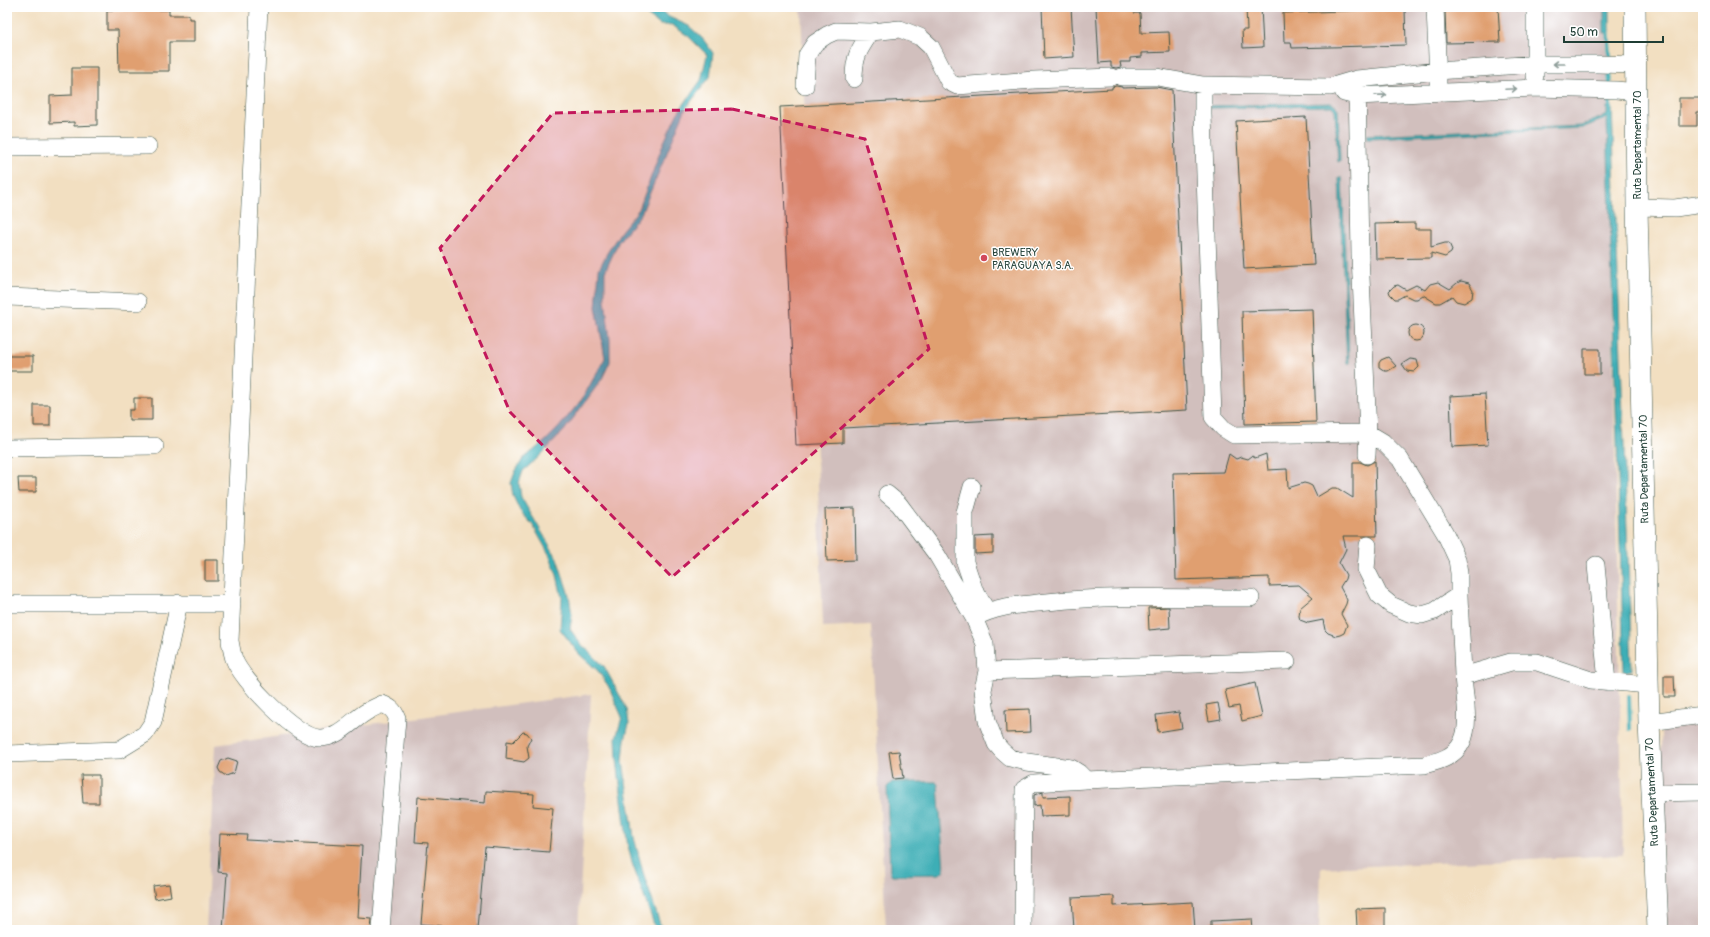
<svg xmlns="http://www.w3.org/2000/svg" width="1710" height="937" font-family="Pangolin,sans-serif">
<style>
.industrial{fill:#d1bfbd}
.water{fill:#3daeb6;stroke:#2e7675}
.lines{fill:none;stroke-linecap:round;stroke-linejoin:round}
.stream{stroke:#3daeb6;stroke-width:4}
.building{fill:#e09f6f}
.minor-casing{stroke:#3f5549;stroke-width:18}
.major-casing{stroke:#3f5549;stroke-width:22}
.minor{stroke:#fff;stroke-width:17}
.major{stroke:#fff;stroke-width:21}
.oneway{stroke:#8f9e9a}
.marked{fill:#c2185b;fill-opacity:0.2;stroke:#c2185b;stroke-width:3;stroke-dasharray:8 5;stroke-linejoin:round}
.poi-dot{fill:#d1495b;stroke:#fff;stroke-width:1.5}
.labels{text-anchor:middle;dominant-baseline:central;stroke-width:3;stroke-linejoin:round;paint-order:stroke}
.street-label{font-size:11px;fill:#1f3d34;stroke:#fff}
.poi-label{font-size:11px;fill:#1f3d34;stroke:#fff;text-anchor:start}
</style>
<rect width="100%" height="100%" fill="#fff"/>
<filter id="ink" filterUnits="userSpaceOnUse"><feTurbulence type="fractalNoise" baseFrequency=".025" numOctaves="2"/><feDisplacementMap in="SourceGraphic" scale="8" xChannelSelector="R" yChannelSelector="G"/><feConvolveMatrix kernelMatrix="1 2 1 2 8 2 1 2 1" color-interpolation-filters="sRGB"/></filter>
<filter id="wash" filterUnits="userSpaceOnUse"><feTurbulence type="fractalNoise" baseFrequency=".012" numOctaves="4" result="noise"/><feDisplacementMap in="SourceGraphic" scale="16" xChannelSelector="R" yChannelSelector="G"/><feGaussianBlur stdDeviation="0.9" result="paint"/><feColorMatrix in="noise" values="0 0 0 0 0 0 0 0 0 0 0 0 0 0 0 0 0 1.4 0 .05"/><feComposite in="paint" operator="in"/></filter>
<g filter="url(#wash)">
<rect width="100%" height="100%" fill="#f2dfc1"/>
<path class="industrial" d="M801 7H1606L1623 855 1321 868 1319 930H886L871 625 823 627Z
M591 694 578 930H206L215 745Z
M1703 720V930H1662L1661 726Z"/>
<path class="water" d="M644 7H656L669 17 689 26 703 39 713 53 710 77 686 108 641 214 619 241 605 272V299L610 339V362L602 379 564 431 540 456 523 471 519 483 521 497 557 558 569 595 572 615 570 629 580 643 604 666 627 709 629 724 625 740 623 761 634 837 643 872 662 930H656L632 863 627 841 617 760 616 738 622 717 609 687 598 671 579 654 560 629 562 598 557 575 550 556 532 524 520 511 513 496 511 483 515 472 523 459 544 442 559 427 582 399 605 358 596 307 599 269 607 253 621 231 639 209 663 144 677 114 701 80 707 55 688 36 672 25H660L644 13Z
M1604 7H1610V32L1604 33Z
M1331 103 1336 106 1338 110 1340 161 1338 162 1335 110 1332 106 1207 108V106Z
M1612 106 1632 670 1624 672 1607 118 1582 128 1368 138 1367 135 1581 126 1607 115V107Z
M1339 178H1342L1349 364H1347Z
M892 782H936L938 785 944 870 940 874 892 875 890 872 887 787Z"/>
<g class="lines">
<path class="stream" d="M1608 27 1610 57
M1609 70 1610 85
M1610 95V112
M1629 696 1630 729"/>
</g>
<g id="blocks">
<path class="building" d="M1042 7H1071L1074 57 1044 59Z
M1096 7H1133L1134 13H1140L1141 33 1169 32 1170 52 1142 53V57L1130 58V62H1120L1121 67 1116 68 1111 67V62L1099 63Z
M1246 7H1261L1263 47 1243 48 1242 30H1247Z
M1498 7 1500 42 1446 43 1445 10Z
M1405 9 1406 45 1292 48 1291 42H1284L1283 13Z
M107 10H169V15H189V19H194V42H169V71H119L118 30H107Z
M72 68H97V125L74 126V122L50 123V96L72 95Z
M1116 86 1122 87V88L1156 87 1172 90 1187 410 843 428V443L796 445 780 107 1112 89V87Z
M1679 98H1703V112H1697V126H1679Z
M1306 117 1314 265 1244 269 1236 121Z
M1415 223V229H1431V247L1445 243H1449L1452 250 1451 253 1445 257 1431 253V258L1376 259 1375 224Z
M1461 281 1469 283 1473 290 1472 298 1464 303 1456 301 1452 296 1440 303H1436L1423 295 1417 299H1413L1405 295 1398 299H1395L1390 294 1389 291 1394 286 1398 285 1406 290 1416 285 1425 290 1430 284 1438 282 1450 289 1457 283Z
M1312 309 1316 422 1245 424 1242 311Z
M1408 333a8 8 0 1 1 16 0a8 8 0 1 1-16 0Z
M1584 349H1600V374H1584Z
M9 356H33V371H9Z
M1388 357 1396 366 1388 371H1385L1379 367V363L1381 360Z
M1410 359 1417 360 1418 364 1419 367 1414 372 1407 371 1402 364Z
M1485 394 1488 445 1452 447 1450 396Z
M134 398H152V420H129V410H134Z
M34 405H50V426H34Z
M1229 454 1236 459 1241 457 1248 459 1252 456 1255 458 1266 454 1268 470 1287 469 1288 488 1304 483 1308 484 1312 486 1317 497 1332 488H1337L1353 498V462H1360L1367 465 1375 461 1377 536H1343L1346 549 1339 563 1346 575 1345 579 1340 587 1347 600 1346 604 1341 614 1347 625 1344 633 1340 635 1336 636 1328 633 1325 630 1323 620 1308 623 1300 620 1299 616 1300 608 1313 597 1299 585 1269 586V577L1176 580 1173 473 1224 472Z
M18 478H36V492H19Z
M855 508 856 560 827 561 825 509Z
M993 536V553L975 554V537Z
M205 560H218V581H205Z
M1169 607 1170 628 1149 630 1148 608Z
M1664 676H1674L1675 697H1664Z
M1255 683 1262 716 1242 721 1239 706 1229 708 1225 690Z
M1218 703 1221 719 1209 721 1206 705Z
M1030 709 1031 732 1006 733 1005 710Z
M1179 712 1182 728 1158 732 1156 715Z
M523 732 527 733 531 738 527 746 529 758 524 762 506 759 507 741 513 742Z
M899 751 903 778 893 779 889 752Z
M228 758 237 761 234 773 226 776 220 772 218 768 221 761Z
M81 775H99V803H83Z
M486 791 534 794 533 806 553 808 549 852 485 847 478 929 421 924 428 843 415 842 418 797 485 803Z
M1043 792V797L1070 796V815L1041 816 1040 805 1034 806V795Z
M220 834 247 835 246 840 362 846 358 918 372 919 371 930H223L227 873 218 872Z
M169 884 171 896 155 899 153 886Z
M1114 896V906L1193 902 1195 930H1074L1072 898Z
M1385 908V926L1357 927 1356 909Z
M1252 919 1253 930H1211V921Z"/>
</g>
</g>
<g filter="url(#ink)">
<use href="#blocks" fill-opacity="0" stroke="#3f5549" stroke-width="1"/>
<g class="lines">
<defs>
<path id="minor" d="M259 7 230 641C231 646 232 653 234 659 241 679 296 737 319 738 338 739 353 719 368 711 373 708 378 706 382 704 390 707 394 710 397 718L381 930
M1435 7 1438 82
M1535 7V76
M1121 77H1157L1203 85
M854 79C854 56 859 50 871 32
M1357 79 1360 255 1368 433 1367 455
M805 86 807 55 815 43 827 35 836 31 871 32 900 29 920 37 931 47 949 82 957 86 1034 80 1111 77
M1344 93 1356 96 1535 88 1616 90 1637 92
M7 147 148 146
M1637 207 1675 208 1703 204
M7 297 138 302
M7 448 155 446
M972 487 965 512V562L974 589 987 611
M887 494 899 504 937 555 974 618 985 644 987 671 983 690 987 721 996 744 1002 751 1010 758 1027 762 1071 768 1079 773 1086 780
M1368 545 1366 569 1379 595 1391 605 1409 613 1422 615 1435 611 1459 595V573L1457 559 1445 533 1400 459 1383 442 1368 433 1234 435 1223 428 1213 417 1203 114V85L1330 87 1357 79 1438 71 1535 64H1598L1637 65
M1596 565 1607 682
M7 604H232
M974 618C998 605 1021 605 1047 602 1115 595 1183 598 1251 598
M987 671 1287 661
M1463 676 1511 662H1537L1591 680 1648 685
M1649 722 1703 715
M7 754 119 750 145 734 153 722 179 603
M1652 793 1703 792
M1023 930 1024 789 1034 783 1086 780 1424 765C1439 761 1455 757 1462 742 1471 724 1464 694 1463 675 1462 648 1460 622 1459 595"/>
<path id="major" d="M1635 7 1637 207 1649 722 1658 930"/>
</defs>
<use href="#minor" class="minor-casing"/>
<use href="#major" class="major-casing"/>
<use href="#minor" class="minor"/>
<use href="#major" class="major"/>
</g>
<defs><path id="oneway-shaft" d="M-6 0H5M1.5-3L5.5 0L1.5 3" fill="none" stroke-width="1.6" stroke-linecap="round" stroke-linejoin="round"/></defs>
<g class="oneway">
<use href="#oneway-shaft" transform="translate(1559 64) rotate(180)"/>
<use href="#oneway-shaft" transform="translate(1511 89) rotate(-3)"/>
<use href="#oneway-shaft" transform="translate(1381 95) rotate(-2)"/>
</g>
</g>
<path class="marked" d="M732 109 865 139 929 349 817 450 672 577 510 412 440 248 553 113Z"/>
<circle class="poi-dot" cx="984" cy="258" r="4"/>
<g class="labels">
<g class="street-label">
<text transform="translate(1637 145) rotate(-90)">Ruta Departamental 70</text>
<text transform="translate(1644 469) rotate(-91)">Ruta Departamental 70</text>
<text transform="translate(1652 792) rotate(-93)">Ruta Departamental 70</text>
</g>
<g class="poi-label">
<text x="992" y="252">BREWERY<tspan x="992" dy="13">PARAGUAYA S.A.</tspan></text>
</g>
</g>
<rect width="1710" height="937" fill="none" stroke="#fff" stroke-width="24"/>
<path d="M1564 36v6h99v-6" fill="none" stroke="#1f3d34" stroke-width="2"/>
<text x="1570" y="36" font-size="12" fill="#1f3d34" stroke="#ffffff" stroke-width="3" paint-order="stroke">50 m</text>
</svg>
